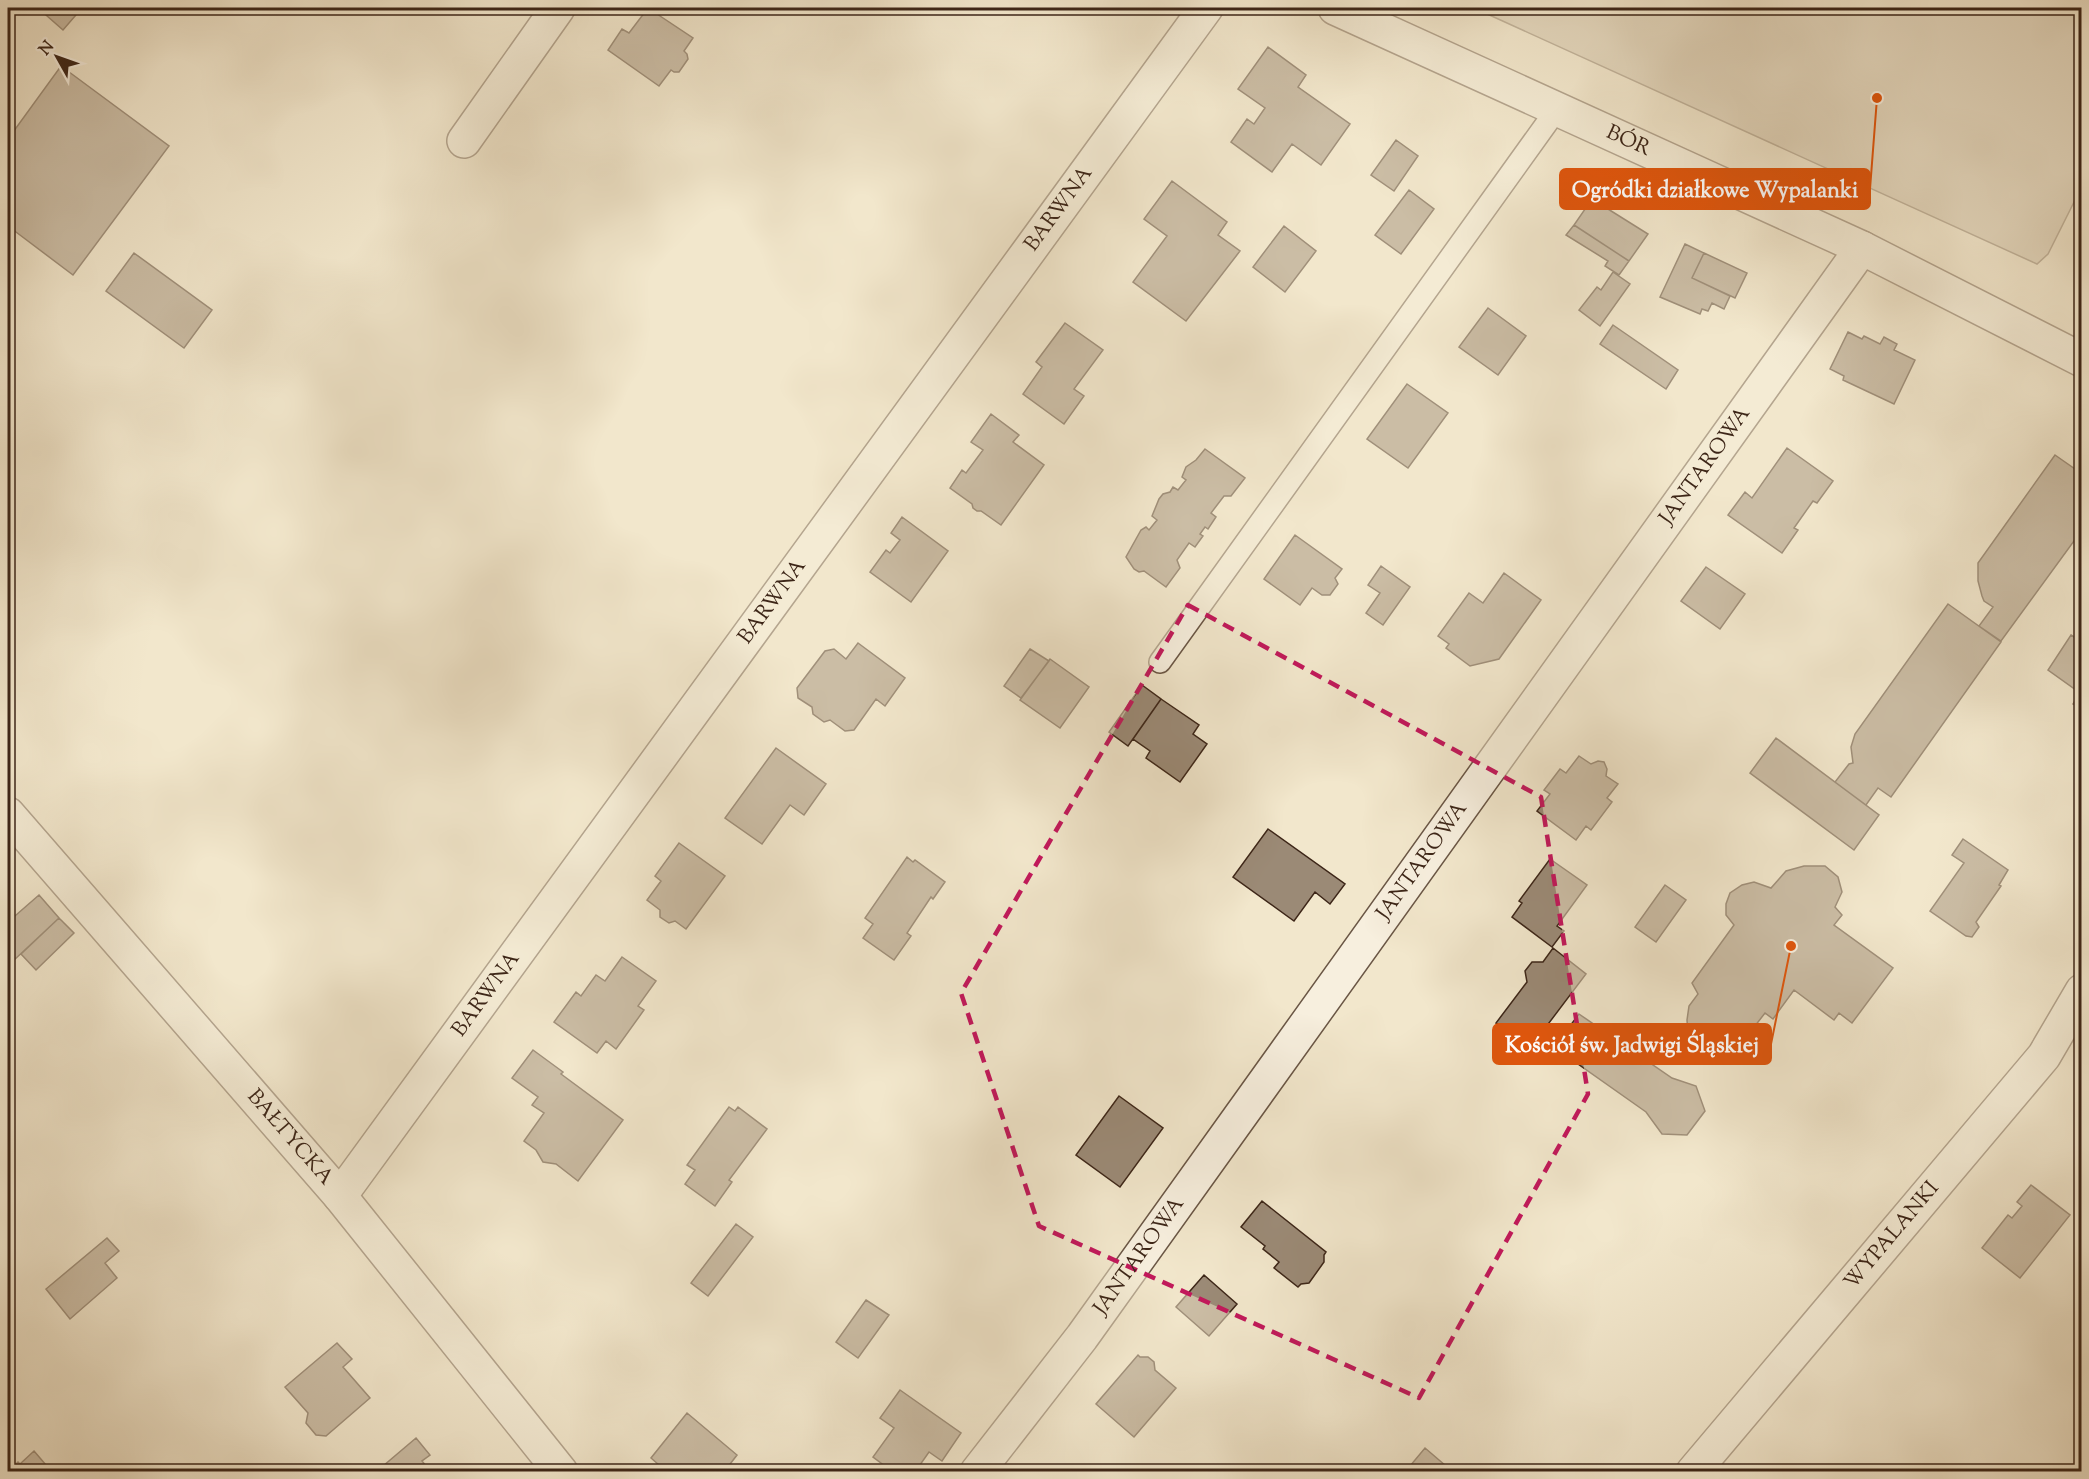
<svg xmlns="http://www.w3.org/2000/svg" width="2089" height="1479" font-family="'Sorts Mill Goudy',serif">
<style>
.green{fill:#d3c6ad;stroke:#887662;stroke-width:1.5}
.building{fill:#9b8a76;stroke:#3d2618;stroke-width:1.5}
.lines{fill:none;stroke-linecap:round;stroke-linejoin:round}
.service-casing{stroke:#6a5645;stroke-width:24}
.minor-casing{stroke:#6a5645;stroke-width:36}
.tertiary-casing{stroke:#6a5645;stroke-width:36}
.service{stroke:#f7efde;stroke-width:21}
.minor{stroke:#f7efde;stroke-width:33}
.tertiary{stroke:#f7efde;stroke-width:33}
.marked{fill:none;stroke:#c2185b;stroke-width:4.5;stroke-dasharray:12 8;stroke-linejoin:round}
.labels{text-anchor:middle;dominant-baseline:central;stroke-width:4.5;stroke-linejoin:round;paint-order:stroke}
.street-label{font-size:21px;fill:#3d2618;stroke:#f7efde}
.leader{fill:none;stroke:#df560d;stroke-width:2}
.callout-dot{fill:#df560d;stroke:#f7efde;stroke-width:2}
.callout{fill:#df560d;stroke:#df560d;stroke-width:2}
.callout-label{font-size:22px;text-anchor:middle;font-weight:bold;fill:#fff}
</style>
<rect width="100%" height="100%" fill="#f2e7cc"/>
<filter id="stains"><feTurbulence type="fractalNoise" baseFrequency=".00333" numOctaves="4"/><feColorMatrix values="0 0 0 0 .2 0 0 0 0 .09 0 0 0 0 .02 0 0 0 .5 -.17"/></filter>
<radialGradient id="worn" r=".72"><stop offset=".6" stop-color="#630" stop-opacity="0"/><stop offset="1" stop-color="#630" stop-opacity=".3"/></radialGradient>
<path class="green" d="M1474 8H2081V188L2048 254 2037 264Z"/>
<path class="building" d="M38 8H82L63 30Z
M648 8 693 38 684 51 687 54 688 59 679 72H674L671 70 659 86 608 50 622 29 629 33Z
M1268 47 1306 75 1298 87 1350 124 1321 165 1292 144 1272 172 1231 142 1247 119 1254 124 1265 108 1238 89Z
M61 66 169 146 73 275 8 226V139Z
M1396 140 1418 156 1394 191 1371 175Z
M1172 181 1227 222 1218 235 1240 251 1186 321 1133 282 1167 236 1144 219Z
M1409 190 1434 209 1401 254 1375 235Z
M1592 199 1648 234 1629 261 1574 225Z
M1574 225 1629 261 1619 275 1605 266 1608 261 1566 235Z
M1284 226 1316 251 1285 292 1253 267Z
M1685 244 1704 253 1692 278 1730 296 1724 309 1712 303 1708 311 1702 309 1700 314 1660 297Z
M134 253 212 310 184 348 106 291Z
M1704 253 1747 273 1735 298 1692 278Z
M1613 272 1630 284 1600 326 1579 310 1597 287 1601 290Z
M1488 308 1526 336 1498 375 1459 347Z
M1065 323 1103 350 1074 389 1084 396 1064 424 1023 394 1042 367 1036 362Z
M1613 325 1678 370 1666 389 1600 344Z
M1848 332 1862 339 1864 336 1880 344 1884 337 1897 344 1894 350 1915 360 1894 404 1843 380 1844 376 1830 369Z
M1407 384 1448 413 1408 468 1367 439Z
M991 414 1019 435 1013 442 1044 465 1001 525 981 511H977L973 508 972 504 950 488 962 470 966 473 983 450 971 442Z
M1787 448 1833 481 1817 503 1813 501 1794 528 1798 530 1782 553 1728 515 1745 492 1752 498Z
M1205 449 1245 478 1231 496H1224L1211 513 1216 517 1208 529 1205 527 1200 534 1203 536 1195 547 1189 543 1177 560 1180 568 1166 587 1144 571 1139 572 1134 569 1126 557 1141 530 1146 527 1149 530 1157 520 1152 516 1159 499 1163 494 1170 492 1173 487 1178 490 1186 480 1182 477 1186 467 1196 460Z
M2055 455 2082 474V530L2001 641 1979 626 1993 607 1984 601 1982 596 1978 581V563Z
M902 517 948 551 911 602 870 572 886 550 890 553 900 540 891 533Z
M1295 535 1342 569 1335 578 1338 584 1330 595H1322L1312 588 1300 605 1264 579Z
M1381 566 1410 587 1383 625 1366 613 1380 593 1368 585Z
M1706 567 1745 594 1720 629 1681 601Z
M1504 573 1541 600 1499 659 1470 666 1446 648 1449 644 1438 636 1469 593 1483 603Z
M1948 604 2001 642 1891 797 1878 788 1866 805 1835 782 1849 764 1853 763 1851 747 1855 734Z
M2071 635 2082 642V709L2073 704 2080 693 2048 670Z
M858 643 905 678 885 706 876 699 854 730 845 731 830 720 824 722 813 714 812 707 798 698 797 688 825 651 834 649 846 659Z
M1030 649 1049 661 1021 698 1004 686Z
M1050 659 1089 687 1060 728 1020 700Z
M1142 685 1161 699 1128 746 1109 732Z
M1161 699 1199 725 1193 734 1207 744 1180 782 1146 758 1150 751 1133 739Z
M1776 738 1879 815 1854 850 1750 773Z
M776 748 826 784 804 815 790 805 762 844 725 818Z
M1579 756 1591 764 1598 761 1604 762 1607 769 1606 776 1618 784 1607 798 1612 802 1591 830 1586 826 1576 840 1537 811 1550 794 1544 790 1560 769 1566 773Z
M1268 829 1345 884 1330 904 1315 892 1294 921 1233 877Z
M1963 839 2008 870 1999 885 2001 886 1976 922 1979 927 1972 937 1966 936 1930 911 1964 863 1952 855Z
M679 843 725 876 686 929 675 921 669 923 660 917V910L647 900 661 881 655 876Z
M907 857 913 862 915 860 945 882 933 899 931 897 907 933 911 936 894 960 863 938 873 924 865 918Z
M1550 859 1587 885 1557 926 1564 931 1552 947 1512 917 1522 903 1519 901Z
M1804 866H1825L1838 877 1842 892 1835 907 1842 915 1834 925 1893 968 1852 1023 1839 1013 1834 1020 1794 990 1773 1019 1765 1013 1748 1035 1741 1030 1733 1041 1721 1045 1709 1047 1697 1042 1688 1033 1687 1020 1689 1006 1698 994 1692 983 1734 925 1726 915V904L1730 893 1742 885 1754 882 1771 888 1786 871Z
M1665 885 1686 900 1656 942 1635 927Z
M39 895 59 918 12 962 8 957V944L10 942 8 939V922Z
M59 918 74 933 36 970 21 954Z
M1553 948 1586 974 1530 1048 1496 1023 1527 982 1525 971 1532 962H1543Z
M622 957 656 981 638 1006 644 1010 616 1049 606 1041 597 1053 554 1022 576 992 581 996 596 975 605 981Z
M1579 1014 1672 1078 1696 1086 1705 1111 1687 1135 1662 1134 1646 1112 1554 1047Z
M533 1050 563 1072 561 1074 623 1120 578 1181 556 1164 543 1162 536 1150 524 1141 544 1113 532 1105 538 1097 512 1078Z
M1119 1096 1163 1128 1120 1187 1076 1155Z
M729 1107 735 1111 738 1107 767 1129 729 1180 732 1182 715 1206 685 1184 695 1170 687 1165Z
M2031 1185 2070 1215 2020 1278 1982 1248 2008 1215 2012 1218 2022 1206 2017 1202Z
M1262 1201 1326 1252 1324 1255V1262L1309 1283 1301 1284 1298 1287 1274 1268 1279 1262 1263 1249 1265 1246 1241 1227Z
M736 1224 753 1237 708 1296 691 1283Z
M107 1238 119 1251 105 1263 117 1278 70 1319 46 1289Z
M1204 1275 1237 1304 1209 1336 1176 1307Z
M866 1300 889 1315 858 1358 836 1342Z
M337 1343 352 1359 343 1367 370 1398 326 1436 316 1435 306 1423 308 1413 285 1387Z
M1138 1355 1140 1357H1148L1154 1362 1155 1370 1176 1388 1134 1437 1096 1404Z
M900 1390 961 1433 942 1461 929 1452 915 1472H893L873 1457 894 1428 880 1418Z
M687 1413 737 1455 724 1472H667L651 1458Z
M416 1438 430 1455 422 1461 431 1472H376Z
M1425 1448 1453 1472H1405Z
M34 1451 52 1472H8L18 1462 20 1464Z"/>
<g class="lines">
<defs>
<path id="service" d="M1160 662 1557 109"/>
<g id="minor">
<path d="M464 141 558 8"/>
<path id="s1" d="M8 814 340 1196 561 1472"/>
<path id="s2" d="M340 1196 1206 8"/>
<path id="s3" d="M977 1472 1082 1337 1862 248"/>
</g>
<g id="tertiary">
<path id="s4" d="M1335 8 1862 248 2082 360"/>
<path id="s5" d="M1693 1472 2044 1056 2082 991"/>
</g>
</defs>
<use href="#service" class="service-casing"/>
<use href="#minor" class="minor-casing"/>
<use href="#tertiary" class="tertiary-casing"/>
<use href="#service" class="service"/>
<use href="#minor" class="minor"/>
<use href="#tertiary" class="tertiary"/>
</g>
<path d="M0 0H2089V1479H0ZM1188 605 1541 797 1588 1094 1419 1398 1039 1226 961 993Z" fill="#f2e7cc" fill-opacity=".55" fill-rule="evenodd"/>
<path class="marked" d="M1188 605 1541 797 1588 1094 1419 1398 1039 1226 961 993Z"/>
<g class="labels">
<g class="street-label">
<text stroke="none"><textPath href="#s4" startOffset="322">BÓR</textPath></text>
<text stroke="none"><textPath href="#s2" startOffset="1221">BARWNA</textPath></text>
<text stroke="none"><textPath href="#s3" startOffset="1242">JANTAROWA</textPath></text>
<text stroke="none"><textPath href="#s2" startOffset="735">BARWNA</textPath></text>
<text stroke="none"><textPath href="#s3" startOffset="756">JANTAROWA</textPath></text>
<text stroke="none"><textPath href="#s2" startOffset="249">BARWNA</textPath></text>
<text stroke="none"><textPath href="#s1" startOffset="429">BAŁTYCKA</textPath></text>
<text stroke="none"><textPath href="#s5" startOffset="309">WYPALANKI</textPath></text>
<text stroke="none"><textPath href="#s3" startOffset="270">JANTAROWA</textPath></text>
</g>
</g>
<path class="leader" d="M1877 98L1870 189M1791 946L1771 1044"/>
<g class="callout-dot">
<circle cx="1877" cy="98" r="6"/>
<circle cx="1791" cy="946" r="6"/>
</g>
<g class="callout">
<rect x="1560" y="169" width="310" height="40" rx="6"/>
<rect x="1493" y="1024" width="278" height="40" rx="6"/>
</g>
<g class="callout-label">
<text x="1715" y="197">Ogródki działkowe Wypalanki</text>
<text x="1632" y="1052">Kościół św. Jadwigi Śląskiej</text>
</g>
<rect width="2089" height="1479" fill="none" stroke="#f2e7cc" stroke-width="30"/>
<rect x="9" y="9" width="2071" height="1461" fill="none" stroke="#3d2618" stroke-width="3"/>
<rect x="15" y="15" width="2059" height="1449" fill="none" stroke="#3d2618" stroke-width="1.5"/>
<g transform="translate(57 57) rotate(310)" stroke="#f7efde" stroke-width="4.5" paint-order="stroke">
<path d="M0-4.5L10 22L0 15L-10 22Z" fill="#3d2618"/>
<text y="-9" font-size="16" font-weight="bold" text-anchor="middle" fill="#3d2618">N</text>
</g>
<rect width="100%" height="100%" filter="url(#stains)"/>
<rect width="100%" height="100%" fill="url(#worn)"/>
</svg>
